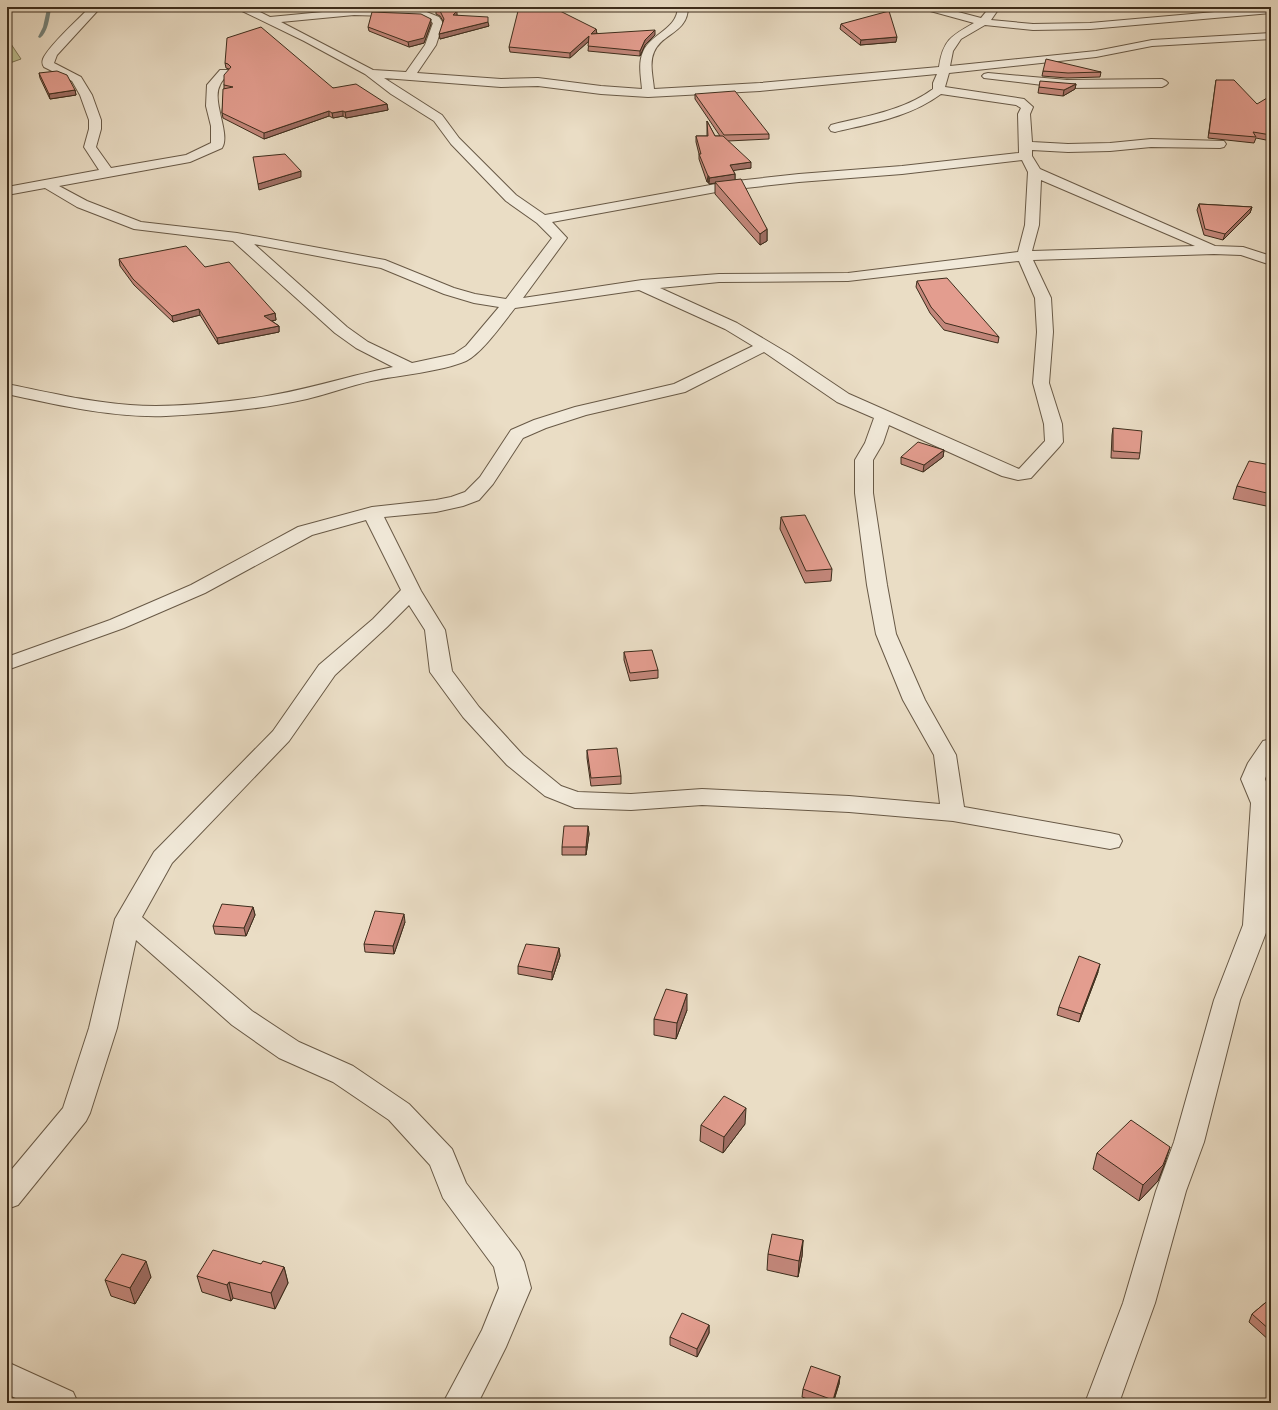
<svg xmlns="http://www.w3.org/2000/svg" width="1278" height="1410" font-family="'Libre Caslon Text',serif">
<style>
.green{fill:#bdbf91;stroke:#7d7656}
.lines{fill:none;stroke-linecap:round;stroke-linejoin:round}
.stream{fill:#74827a;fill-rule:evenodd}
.minor-casing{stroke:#685946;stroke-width:2}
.minor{fill:#f1e9d9;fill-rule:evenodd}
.wall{fill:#c3877b;stroke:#3d2d1c}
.shaded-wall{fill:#9f6e64;stroke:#3d2d1c}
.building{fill:#e39d8f;stroke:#3d2d1c}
</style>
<rect width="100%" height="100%" fill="#eaddc5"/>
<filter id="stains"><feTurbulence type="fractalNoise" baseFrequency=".005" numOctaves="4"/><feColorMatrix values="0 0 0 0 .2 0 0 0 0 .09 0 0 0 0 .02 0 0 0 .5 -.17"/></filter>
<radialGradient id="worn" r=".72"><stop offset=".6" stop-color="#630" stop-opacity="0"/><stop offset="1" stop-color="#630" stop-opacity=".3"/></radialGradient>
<path class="green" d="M7 38 21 59 7 64Z"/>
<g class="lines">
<path class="stream" d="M46 7H50L51 9C49 19 48 32 40 38L38 37 43 27 47 9Z"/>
<defs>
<path id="minor" d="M90 7H101L57 55 54 63 81 77 92 95 101 120V129L96 147 111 168 186 155 211 143V126L206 106 207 85 220 70H228L230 72C227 76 222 80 220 85 211 101 231 134 222 148L190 162 59 186 87 201 141 222 237 233 385 260 454 288 475 294 506 299 552 238 537 223 506 201 451 144 434 121 391 94 365 74 304 41 238 9 237 7H250L270 17 354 9 424 11 439 17 443 23 436 45 417 73 501 79 538 78 601 86 642 89C641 77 638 63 643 52 651 33 677 30 678 7H688C688 33 662 33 654 52 649 63 653 77 654 89L760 83 939 67C943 40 951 36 974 23L923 9 922 7H939L981 18 990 7H1000L991 20 1033 24 1090 23 1271 7V13L1090 29 1033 30 985 25 961 39 953 51 950 66 1096 51 1152 40 1271 33V39L1152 46 1096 57 949 73 945 87 1024 99 1033 107 1030 114 1032 142 1068 144 1110 143 1151 139 1224 141 1226 144 1224 147 1220 148 1151 147 1110 151 1068 152 1032 150V156L1040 169 1215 246 1243 247 1271 256V265L1241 255 1214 254 1033 260 1051 298 1053 332 1049 383 1062 424 1063 442 1060 446 1031 478 1018 480 1002 476 889 425 883 443 873 460V493L887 585 896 634 925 700 956 755 964 807 1110 833 1119 835 1122 841 1119 847 1110 849 953 821 849 812 702 805 631 810 575 808 545 796 507 765 463 717 430 672 425 630 409 605 387 627 335 675 289 741 172 863 142 917 252 1011 299 1042 353 1066 409 1104 452 1149 466 1183 519 1252 524 1262 531 1288 506 1347 478 1403H443L482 1330 499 1288 494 1267 443 1198 430 1165 389 1120 333 1082 279 1058 232 1025 136 940 117 1028 90 1113 86 1121 18 1205 7 1209V1175L63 1108 89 1028 115 919 154 852 273 731 319 665 373 619 401 590 366 520 312 535 205 593 124 628 7 670V657L110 620 191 585 298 527 372 507 436 500 451 497 465 492 480 477 511 430 534 420 575 407 674 384 753 346 725 329 639 290 515 308C503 323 482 353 466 361 440 372 399 375 371 381 349 386 328 394 307 399 262 409 212 414 166 416 113 418 58 405 7 394V384C47 392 88 402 130 405 171 408 214 403 254 398 301 392 347 376 393 367L356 348 335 333 233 241 134 229 77 207 45 188 7 195V187L99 170 84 147 89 129V120L80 95 72 81 44 67C42 64 42 62 43 59 49 45 79 19 90 7ZM354 15 422 17 433 23 425 45 406 72 373 70 281 22ZM937 74 933 83V89C903 111 866 116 831 125L829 128 831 131 835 132C872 123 910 117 941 94L1016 105 1021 108 1018 114 1019 153 902 166 799 174 727 182 545 215 516 195 459 138 442 115 384 78 501 87 538 86 601 94 648 97 760 91ZM1022 160 1028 172 1025 225 1018 252 848 273 719 274 642 280 523 298 567 238 552 222 727 190 799 182 902 174ZM1041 180 1195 246 1032 251 1039 225ZM254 244 381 268 444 294 474 303 499 307 466 346 454 354 412 363 368 342 347 327ZM1019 261 1035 298 1037 332 1033 383 1044 424 1045 441 1019 469 849 394 791 355 737 323 660 288 719 282 848 281ZM764 352 837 402 874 418 865 443 855 460V493L867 585 876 634 903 700 934 755 940 804 849 796 702 789 631 794 578 792 561 786 523 755 479 707 452 671 445 630 421 591 384 517 436 512 463 506 479 500 493 484 523 438 546 428 586 415 685 392Z
M988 73 1067 80 1162 79 1166 81 1168 83 1166 85 1162 87 1067 88 984 78 982 76 984 74Z
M1271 739V763L1265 779 1271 794V881L1269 925 1240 1000 1204 1142 1186 1191 1155 1303 1119 1403H1085L1123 1303 1156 1191 1174 1142 1214 1000 1243 925 1251 803 1241 779 1248 763 1263 741Z
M7 1362 73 1392 78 1403H26L7 1394Z"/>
</defs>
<use href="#minor" class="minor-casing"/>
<use href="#minor" class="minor"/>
</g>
<path class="wall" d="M1186 7H1254L1239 8Z
M436 10 457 15 489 26 440 39 443 21 440 16 436 14Z
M431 24 424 43 409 47 369 31 368 27Z
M841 24 896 42 860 45 840 29Z
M596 29 597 34 655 35 645 45 640 56 588 51 589 41 570 58 510 52 509 47Z
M225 63 333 88 387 104 388 110 346 118 343 116 333 118 329 116 264 139 223 118 222 113 224 89V85L229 69 226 68Z
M1043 71 1101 72 1100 77 1067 78 1042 76Z
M39 73 75 90 76 95 50 99 40 78Z
M1216 80 1257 104 1271 114V141L1256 138 1254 143 1208 138Z
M1076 84 1075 89 1063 96 1038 93 1039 87Z
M695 94 769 134V139L728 141 751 168 733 170 735 174V179L767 229V241L760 245 715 194V183L709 184V182H707L699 159V154L696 142V136H707V121L715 136H720L695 99Z
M1199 204 1252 207 1250 213 1223 240 1204 235 1197 210Z
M119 259 205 267 275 313 276 320 272 321 279 326V332L218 344 200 315 173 322 134 285 120 266Z
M917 281 999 337 998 343 944 330 930 313 916 287Z
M1113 428 1140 453 1139 459 1111 458 1112 435Z
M944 450 943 457 923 472 901 464V457Z
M1271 465V507L1233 499 1237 486Z
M781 517 832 569 831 581 805 583 780 529Z
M624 652 658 670V678L630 681 624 660Z
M587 750 621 776V784L591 786 587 758Z
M588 826 589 834 586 855H562V847Z
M253 907 255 915 246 936 215 934 213 926Z
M405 922 394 954 365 952 364 944Z
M559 948 560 956 552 980 518 974V966Z
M1098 972 1079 1022 1057 1015 1059 1007Z
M687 1010 676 1039 654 1035V1019Z
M745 1124 723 1153 700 1141 701 1125Z
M1097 1153 1165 1163 1158 1181 1139 1201 1093 1169Z
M803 1240 802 1256 798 1277 767 1270 768 1254Z
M261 1264 284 1267 288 1283 275 1309 233 1298 231 1301 202 1292 197 1276Z
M151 1277 135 1304 111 1296 105 1280Z
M1271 1298V1342L1249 1322 1252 1314Z
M709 1325V1333L697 1357 670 1345V1337Z
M840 1376 839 1384 833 1403H818L802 1397 803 1389Z"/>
<path class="shaded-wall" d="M1239 7H1254L1239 8Z
M457 11V16L453 15Z
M431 19V24L424 43 409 47 408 42Z
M488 22 489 26 440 39 439 34Z
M596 29 597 34H591Z
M655 30V35L645 45 640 56V51L645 40Z
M589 36V41L570 58V53Z
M897 37 896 42 860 45 861 40Z
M1076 84 1075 89 1063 96 1064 90Z
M75 90 76 95 50 99 49 94Z
M387 104 388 110 346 118 345 112Z
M329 111V116L264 139V133Z
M343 111V116L333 118 332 113Z
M751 162V168L730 171V165Z
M301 171V177L259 190 258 184Z
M735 174V180L709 184V178Z
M708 176H709V182H707Z
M1252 207 1250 213 1223 240 1225 234Z
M767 229V241L760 245V234Z
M199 309 200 315 173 322 172 316Z
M275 313 276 320 265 322 264 316Z
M279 326V332L218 344 217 338Z
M944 450 943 457 923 472 924 465Z
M588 826 589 834 586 855V847Z
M253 907 255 915 246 936 244 928Z
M404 914 405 922 394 954 393 946Z
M559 948 560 956 552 980V972Z
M1100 964 1098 972 1079 1022 1081 1014Z
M687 994V1010L676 1039 677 1023Z
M8 1065 10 1073 7 1079V1066Z
M746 1108 745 1124 723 1153 724 1137Z
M1170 1147 1165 1163 1158 1181 1139 1201 1143 1185Z
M803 1240 802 1256 798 1277 799 1261Z
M146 1261 151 1277 135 1304 130 1288Z
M284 1267 288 1283 275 1309 271 1293Z
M229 1282 233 1298 231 1301 227 1285Z
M709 1325V1333L697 1357V1349Z
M840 1376 839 1384 833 1403Z"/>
<path class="building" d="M519 7H552L596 29 591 34 655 30 645 40 640 51 588 46 589 36 570 53 509 47Z
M436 10 457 11 453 15 488 17V22L439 34 444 19 440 11Z
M889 11 897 37 861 40 841 24Z
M372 12 421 14 431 19 424 38 408 42 368 27Z
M261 27 333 88 356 84 387 104 345 112 343 111 332 113 329 111 264 133 222 113 223 89 233 87 224 85V75L231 67 228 64 225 63 227 38Z
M1046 59 1101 72 1068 73 1043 71Z
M57 71 67 75 75 90 49 94 39 73Z
M1216 80H1234L1257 104 1267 98 1271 114V135L1253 132 1256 137 1209 133Z
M1040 81 1076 84 1064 90 1039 87Z
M735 91 769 134 724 135 695 94Z
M707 121 715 136H723L751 162 730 165 735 174 709 178V176H708L699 154H701L696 136H708Z
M285 154 301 171 258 184 253 157Z
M741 179 767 229 760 234 715 182Z
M1199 204 1252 207 1225 234 1205 229Z
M186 246 205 267 229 262 275 313 264 316 279 326 217 338 199 309 172 316 133 279 119 259Z
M947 278 999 337 945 323 931 307 917 281Z
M1113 428 1142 431 1140 453 1113 451Z
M918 442 944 450 924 465 901 457Z
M1249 461 1271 465V494L1237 486Z
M805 515 832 569 806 571 781 517Z
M652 650 658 670 630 673 624 652Z
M617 748 621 776 591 778 587 750Z
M564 826H588L586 847H562Z
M222 904 253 907 244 928 213 926Z
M375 911 404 914 393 946 364 944Z
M526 944 559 948 552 972 518 966Z
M1079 956 1100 964 1081 1014 1059 1007Z
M666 989 687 994 677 1023 654 1019Z
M724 1096 746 1108 724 1137 701 1125Z
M1131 1120 1170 1147 1163 1165 1143 1185 1097 1153Z
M772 1234 803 1240 799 1261 768 1254Z
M213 1250 261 1264 263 1261 284 1267 271 1293 229 1282 227 1285 197 1276Z
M122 1254 146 1261 130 1288 105 1280Z
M1271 1298V1331L1252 1314Z
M682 1313 709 1325 697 1349 670 1337Z
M811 1366 840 1376 833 1400 803 1389Z"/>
<rect width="1278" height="1410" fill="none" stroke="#eaddc5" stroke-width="24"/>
<rect x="8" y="8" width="1262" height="1394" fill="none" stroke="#3d2d1c" stroke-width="2"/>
<rect x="12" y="12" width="1254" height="1386" fill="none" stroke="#3d2d1c"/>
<rect width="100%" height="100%" filter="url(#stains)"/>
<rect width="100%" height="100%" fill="url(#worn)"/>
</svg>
